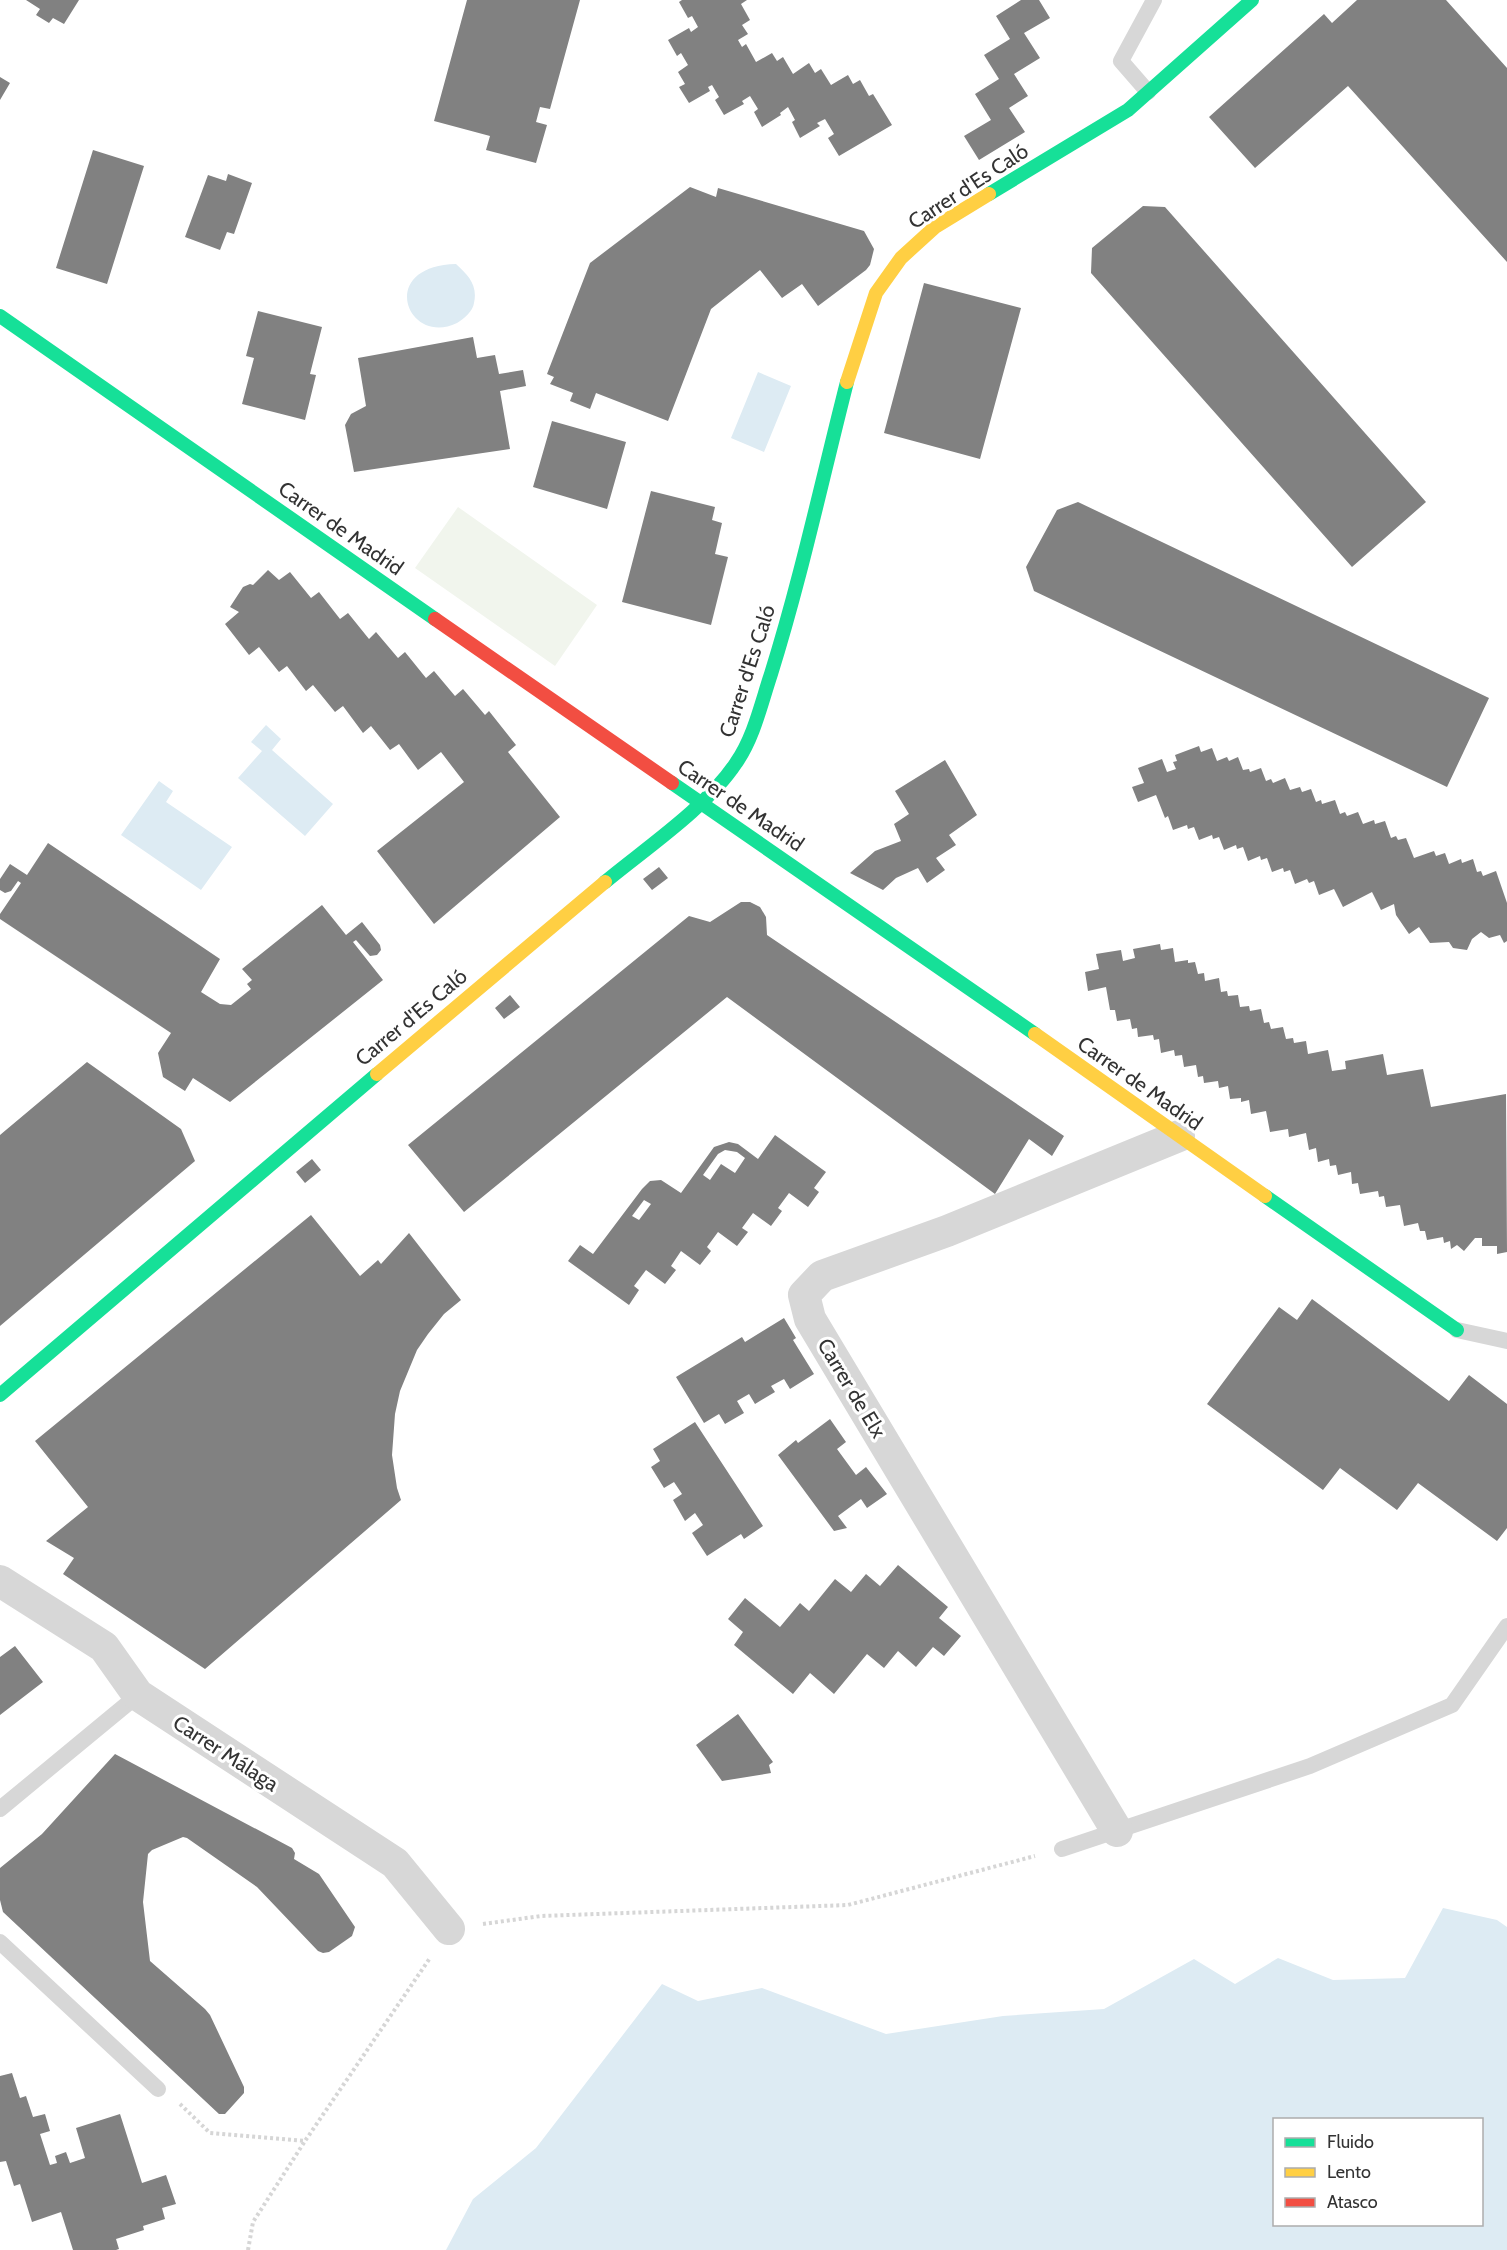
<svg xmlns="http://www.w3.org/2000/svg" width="1507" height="2250" font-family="Cabin,sans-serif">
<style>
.green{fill:#f1f5ed}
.water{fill:#ddebf3;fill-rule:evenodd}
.building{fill:#818181;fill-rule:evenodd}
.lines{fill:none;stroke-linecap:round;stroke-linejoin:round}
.path{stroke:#d6d6d6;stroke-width:4;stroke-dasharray:3 3;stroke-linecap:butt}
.lane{stroke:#d7d7d7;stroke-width:16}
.street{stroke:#d7d7d7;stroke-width:32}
.fast{stroke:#16e098;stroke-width:14}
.slow{stroke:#ffcf43;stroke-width:14}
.jam{stroke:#f24e42;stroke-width:14}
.labels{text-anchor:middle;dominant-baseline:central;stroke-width:6;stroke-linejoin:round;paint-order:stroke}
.street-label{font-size:21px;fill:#333;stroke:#fff}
</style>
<rect width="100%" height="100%" fill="#fff"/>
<path class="green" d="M458 507 597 605 555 666 415 568Z"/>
<path class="water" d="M456 264C468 275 478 285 474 303 473 311 464 319 457 323 407 347 376 266 456 264Z
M758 372 791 386 764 452 731 438Z
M266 725 281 739 272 750 333 804 305 836 238 778 262 751 251 742Z
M159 781 173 791 166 802 232 847 201 890 121 835Z
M1443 1908 1497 1920 1507 1927V2250H446L473 2199 536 2148 662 1984 698 2001 762 1988 886 2034 1003 2016 1104 2009 1194 1959 1235 1984 1278 1958 1333 1980 1405 1978ZM1274 2120H1482V2224H1274Z"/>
<path class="building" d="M26 0H79L64 24 53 18 49 23 36 15 40 9Z
M467 0H580L550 109 540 107 536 122 547 125 536 163 486 150 490 136 434 121Z
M682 0H747L741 4 750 20 742 25 748 34 738 40 742 47 746 44 756 62 772 53 777 61 783 57 793 74 809 63 815 73 821 69 831 85 848 75 853 84 860 80 869 96 873 94 892 125 839 156 828 138 834 134 825 119 817 123 820 126 800 138 792 122 795 120 788 107 780 113 781 115 762 127 754 112 758 109 750 96 742 101 744 104 724 115 715 100 719 97 712 85 708 87 710 91 689 103 679 87 685 84 678 72 688 65 681 53 677 56 668 40 689 28 691 32 698 27 692 16 688 18 679 2Z
M1021 0H1039L1050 18 1024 33 1040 58 1014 74 1028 96 1009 108 1025 132 979 160 964 136 991 120 975 94 999 79 984 55 1010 39 996 16Z
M1357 0H1446L1507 68V262L1348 86 1255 168 1209 117 1324 14 1332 23Z
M0 77 10 83 0 100Z
M93 150 144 166 107 284 56 268Z
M228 174 252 183 234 234 227 232 220 250 185 237 208 175 226 181Z
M690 187 716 197 718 188 864 231 874 249 870 265 866 270 818 306 802 284 782 298 760 270 711 309 668 421 596 393 590 409 570 401 573 393 550 384 554 377 547 374 590 263Z
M1143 206 1165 207 1426 502 1352 567 1091 273 1092 248Z
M924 283 1021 308 980 459 884 433Z
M258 311 322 327 310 374 316 375 305 420 242 404 254 358 246 356Z
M473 337 477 358 495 355 499 374 523 370 526 386 500 391 510 449 354 472 345 425 351 414 366 406 358 358Z
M552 421 626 442 607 509 533 487Z
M651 491 715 507 712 520 722 523 715 554 728 557 711 625 622 602Z
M1078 502 1489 698 1447 787 1034 591 1026 567 1057 510Z
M268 570 279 580 290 572 311 598 319 592 340 619 348 613 369 639 376 632 398 658 405 652 426 678 434 671 455 696 463 689 485 715 489 711 516 745 508 752 560 817 434 924 377 851 464 782 441 752 418 770 399 744 390 750 371 726 363 733 343 706 335 712 313 685 306 691 287 666 279 672 259 647 249 655 225 624 239 612 230 607 243 587 250 584 253 585Z
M1199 746 1201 752 1212 748 1217 761 1227 757 1229 761 1238 757 1243 770 1249 769 1250 772 1261 768 1266 781 1271 779 1273 783 1285 778 1290 790 1300 787 1302 792 1311 789 1316 802 1321 800 1322 804 1335 800 1340 814 1345 812 1347 816 1358 812 1363 824 1374 820 1375 824 1385 821 1391 838 1396 836 1398 840 1406 838 1414 858 1434 851 1436 856 1445 853 1449 864 1461 859 1462 863 1473 859 1477 872 1481 871 1483 876 1496 871 1507 903V941L1504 943 1500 935 1489 938 1481 932 1472 939 1467 950 1453 948 1449 942 1430 943 1419 927 1409 934 1396 915 1394 904 1381 910 1372 892 1343 907 1334 889 1319 895 1314 881 1309 883 1307 879 1295 884 1290 870 1284 872 1283 868 1272 872 1267 858 1261 860 1260 856 1248 861 1243 847 1237 849 1236 845 1224 850 1219 837 1213 839 1212 835 1199 840 1194 827 1188 829 1187 825 1173 830 1168 816 1165 818 1156 795 1138 802 1132 787 1144 783 1138 768 1162 759 1167 772 1176 769 1173 762 1177 761 1175 755Z
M945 760 977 815 949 835 956 845 936 858 945 870 927 883 918 868 896 878 883 890 850 873 875 851 901 841 894 824 909 814 895 791Z
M48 843 220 959 201 992 220 1004 231 1005 251 989 247 984 252 980 242 969 322 905 346 935 362 922 380 945 381 950 377 955 370 956 356 940 353 942 383 980 230 1102 193 1078 185 1091 163 1077 158 1053 171 1033 0 919V914L21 883 18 881 11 891 5 893 0 890V879L10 864 27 875Z
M659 867 668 878 652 890 643 879Z
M741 902H750L760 907 766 917 767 935 1064 1136 1052 1156 1029 1139 995 1194 727 997 464 1212 408 1145 689 916 710 922Z
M1160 944 1161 950 1173 948 1175 962 1188 960V963L1195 962 1198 974 1204 973 1205 981 1219 978 1221 992 1227 991 1228 996 1238 995 1240 1007 1249 1006 1250 1011 1261 1009 1264 1023 1269 1022 1271 1029 1283 1027 1286 1039 1293 1038 1294 1043 1306 1041 1308 1054 1328 1050 1332 1071 1346 1069 1345 1061 1383 1054 1387 1075 1423 1069 1431 1107 1506 1094 1507 1252 1497 1254V1246H1482V1238H1475L1464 1251 1457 1245 1451 1249 1450 1241 1444 1243 1443 1237 1427 1240 1425 1231H1420L1418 1223 1404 1226 1400 1205 1386 1207 1384 1196 1379 1197 1378 1191 1360 1194 1358 1183 1352 1184 1351 1172 1338 1175 1336 1165 1330 1166 1329 1159 1318 1162 1316 1148 1309 1150 1306 1133 1289 1137 1288 1129 1270 1132 1266 1111 1251 1114 1249 1100 1241 1102V1098L1230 1099 1228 1086 1219 1088 1218 1081 1204 1083 1203 1076 1198 1077 1196 1065 1184 1067 1182 1055 1175 1056 1174 1050 1161 1053 1159 1039 1154 1040 1153 1035 1138 1037 1137 1028 1132 1029 1130 1019 1117 1021 1115 1010H1110L1106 987 1088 991 1085 972 1099 969 1096 954 1121 950 1123 961 1135 958 1133 949Z
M510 995 520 1007 504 1019 495 1008Z
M87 1062 181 1129 195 1161 0 1326V1135Z
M775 1135 826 1172 814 1188 819 1192 808 1207 789 1193 778 1208 782 1211 771 1226 753 1213 742 1228 748 1232 737 1246 718 1232 707 1247 711 1251 700 1265 681 1251 671 1266 676 1270 665 1284 646 1270 634 1286 639 1290 629 1305 568 1261 580 1245 593 1254 642 1189 650 1181 661 1180 681 1193 714 1147 729 1142 738 1144 758 1159ZM725 1150 737 1152 745 1158 735 1173 721 1164 710 1180 703 1175 718 1154ZM644 1200 651 1204 639 1220 632 1216Z
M312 1159 321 1170 305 1183 296 1172Z
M311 1215 360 1276 378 1260 381 1264 409 1233 461 1300 444 1314 428 1334 417 1350 400 1391 395 1414 392 1455 397 1488 401 1500 205 1669 63 1574 74 1558 46 1541 88 1507 35 1441Z
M1312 1299 1449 1401 1469 1375 1507 1404V1528L1497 1541 1418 1483 1397 1510 1340 1468 1323 1490 1207 1404 1279 1307 1297 1320Z
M784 1318 796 1338 793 1340 814 1374 790 1389 784 1379 771 1386 775 1392 755 1404 749 1394 737 1401 744 1413 725 1424 719 1414 704 1423 676 1377 742 1337 745 1342Z
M830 1419 846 1442 837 1449 856 1475 866 1467 887 1494 867 1508 861 1499 838 1516 847 1528 834 1531 778 1455 796 1440 798 1443Z
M695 1422 763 1526 744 1539 741 1534 707 1556 692 1533 703 1525 695 1513 685 1521 673 1500 682 1494 674 1482 664 1488 651 1467 660 1461 653 1449Z
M898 1565 948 1607 939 1618 961 1636 944 1656 933 1647 916 1667 898 1651 884 1668 867 1654 834 1694 810 1673 793 1694 734 1645 743 1632 728 1619 745 1598 780 1627 800 1603 809 1611 835 1579 851 1592 866 1574 880 1586Z
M15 1646 43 1682 0 1715V1657Z
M738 1714 773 1762 769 1765 771 1773 722 1781 696 1745Z
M115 1754 292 1848 295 1853 294 1859 319 1874 355 1927 352 1936 329 1952 323 1953 318 1951 257 1887 187 1838 183 1837 152 1850 148 1854 143 1902 150 1961 205 2009 210 2015 244 2087V2093L225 2114H219L3 1912 0 1900V1868L42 1834Z
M12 2073 20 2098 26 2096 33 2117 45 2114 50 2131 40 2134 50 2165 57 2163 55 2156 66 2152 70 2163 85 2158 76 2128 120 2114 142 2183 166 2175 176 2204 162 2208 165 2219 143 2226 144 2230 116 2239 119 2249 116 2250H73L61 2212 32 2222 20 2184 14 2186 6 2161 0 2162V2076Z"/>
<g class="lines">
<path class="path" d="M483 1924 541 1916 848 1905 1035 1856
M180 2104 210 2133 305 2141 430 1958
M248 2250 253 2222 305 2141"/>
<path class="lane" d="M1148 92 1121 61 1154 0
M1457 1330 1507 1341
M0 1809 138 1695
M1062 1849 1310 1766 1452 1705 1507 1626
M0 1942 158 2089"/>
<path class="street" d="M0 1581 104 1647 138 1695 395 1863 449 1929
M1117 1831 810 1319 804 1295 822 1276 947 1231 1179 1136"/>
<path class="fast" d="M989 194 1128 110 1252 0
M0 316 435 619
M672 783 1035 1034
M605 882C646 848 707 807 736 763 754 737 761 704 771 674 801 578 822 480 847 382
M1265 1196 1457 1330
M0 1395 377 1074"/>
<path class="slow" d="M847 382 876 293 901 258 935 227 989 194
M1035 1034 1265 1196
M377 1074 605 882"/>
<path class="jam" d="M435 619 672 783"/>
</g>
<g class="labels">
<g class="street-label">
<text transform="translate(968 186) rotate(-33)">Carrer d'Es Caló</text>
<text transform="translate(341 528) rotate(35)">Carrer de Madrid</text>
<text transform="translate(747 671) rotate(-72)">Carrer d'Es Caló</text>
<text transform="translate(741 805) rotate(34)">Carrer de Madrid</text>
<text transform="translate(411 1017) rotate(-40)">Carrer d'Es Caló</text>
<text transform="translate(1140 1083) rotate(35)">Carrer de Madrid</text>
<text transform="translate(852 1388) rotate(59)">Carrer de Elx</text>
<text transform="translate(226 1753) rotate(33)">Carrer Málaga</text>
</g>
</g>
<rect x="1273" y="2118" width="210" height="108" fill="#ffffff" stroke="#adadad" stroke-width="1.5"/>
<rect x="1285" y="2138" width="30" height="9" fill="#16e098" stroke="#adadad" stroke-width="1.5"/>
<text x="1327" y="2148" font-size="18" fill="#333333">Fluido</text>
<rect x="1285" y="2168" width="30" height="9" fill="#ffcf43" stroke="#adadad" stroke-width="1.5"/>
<text x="1327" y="2178" font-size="18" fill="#333333">Lento</text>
<rect x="1285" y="2198" width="30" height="9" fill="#f24e42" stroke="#adadad" stroke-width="1.5"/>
<text x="1327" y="2208" font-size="18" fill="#333333">Atasco</text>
</svg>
